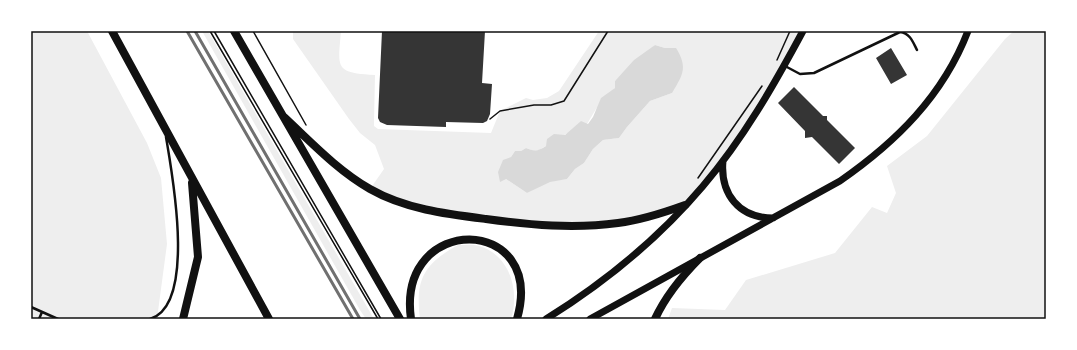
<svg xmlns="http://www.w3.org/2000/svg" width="1077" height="350" font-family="Figtree,sans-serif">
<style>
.green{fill:#eee;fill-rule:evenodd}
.water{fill:#d9d9d9}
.building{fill:#353535}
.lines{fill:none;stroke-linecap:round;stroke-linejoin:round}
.path{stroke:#111;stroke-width:1.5}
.service{stroke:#111;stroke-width:2.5}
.secondary{stroke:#111;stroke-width:7}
.trunk{stroke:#111;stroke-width:8}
.rail{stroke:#707070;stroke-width:3}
.neatline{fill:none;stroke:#111;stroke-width:1.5}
</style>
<rect width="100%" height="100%" fill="#fff"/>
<path class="green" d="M31 31H87L147 143 161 178 167 244 157 319H31Z
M202 31H208L374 319H366L360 310Z
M293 31H341C338 68 334 73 375 75L374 122V126L378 129 491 133 500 111 526 98 533 100 547 98 559 91 599 31H803L754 116 685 205 656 216 581 226 437 212 370 189 384 169 375 145 360 133 349 119 293 39ZM655 45 665 48 672 93 650 101 627 127 619 138 603 140 593 149 584 163 575 169 567 179 550 181 527 193 506 179 511 157 515 151H521L526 148 534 151 539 150 571 131 587 124 596 109 615 88V81Z
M1014 31H1046V319H668L672 308 725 310 746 280 835 253 872 207 887 213 896 193 887 166 927 136 1005 39Z
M458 245C465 245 473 244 479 246 510 255 520 291 511 319H420C415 279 424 264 458 245Z"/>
<path class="water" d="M655 45 665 48H676C688 67 683 75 672 93L650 101 627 127 619 138 603 140 593 149 584 163 575 169 567 179 550 182 527 193 506 179 500 182 498 172 503 160 511 157 515 151H521L526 148C535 152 538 151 546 146L547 139 554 134 565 135 581 121 588 124 593 117 601 98 615 88V81L634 60Z"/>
<path class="building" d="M382 31H485L482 83 492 84 490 114 487 121 483 123 446 122V127L387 125 380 122 378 118Z
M891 48 907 75 891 84 876 58Z
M794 87 823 116H827V120L855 148 839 164 812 137 805 138V131L778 103Z"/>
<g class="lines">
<path class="path" d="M210 31 378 319
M214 31 381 319
M253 31 306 125
M777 60 790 31
M490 119 500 111 534 105H551L564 101 608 31
M698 178 762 86"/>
<path class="service" d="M785 66 800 74 814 73 900 32C910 33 913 42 917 50
M31 307 58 319
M39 319 42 312
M150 319C197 305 172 173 166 137"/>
<path class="secondary" d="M723 161C720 194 739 218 773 218
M546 319C604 283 659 238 703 186 743 139 774 85 803 31
M590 319 840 181C896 142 943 96 968 31"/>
<path class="trunk" d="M112 31 269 319
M234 31 400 319
M284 117C311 142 337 170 370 189 405 209 446 214 486 219 530 225 574 229 618 223 642 220 663 213 685 205
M183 319 198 257 192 183
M411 319C396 212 547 214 517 319
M655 319C666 295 681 277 700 258"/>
<path class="rail" d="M187 31 353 319
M195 31 360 319"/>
</g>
<rect width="1077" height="350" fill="none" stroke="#ffffff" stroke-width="64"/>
<rect x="32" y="32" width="1013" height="286" class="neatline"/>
</svg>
